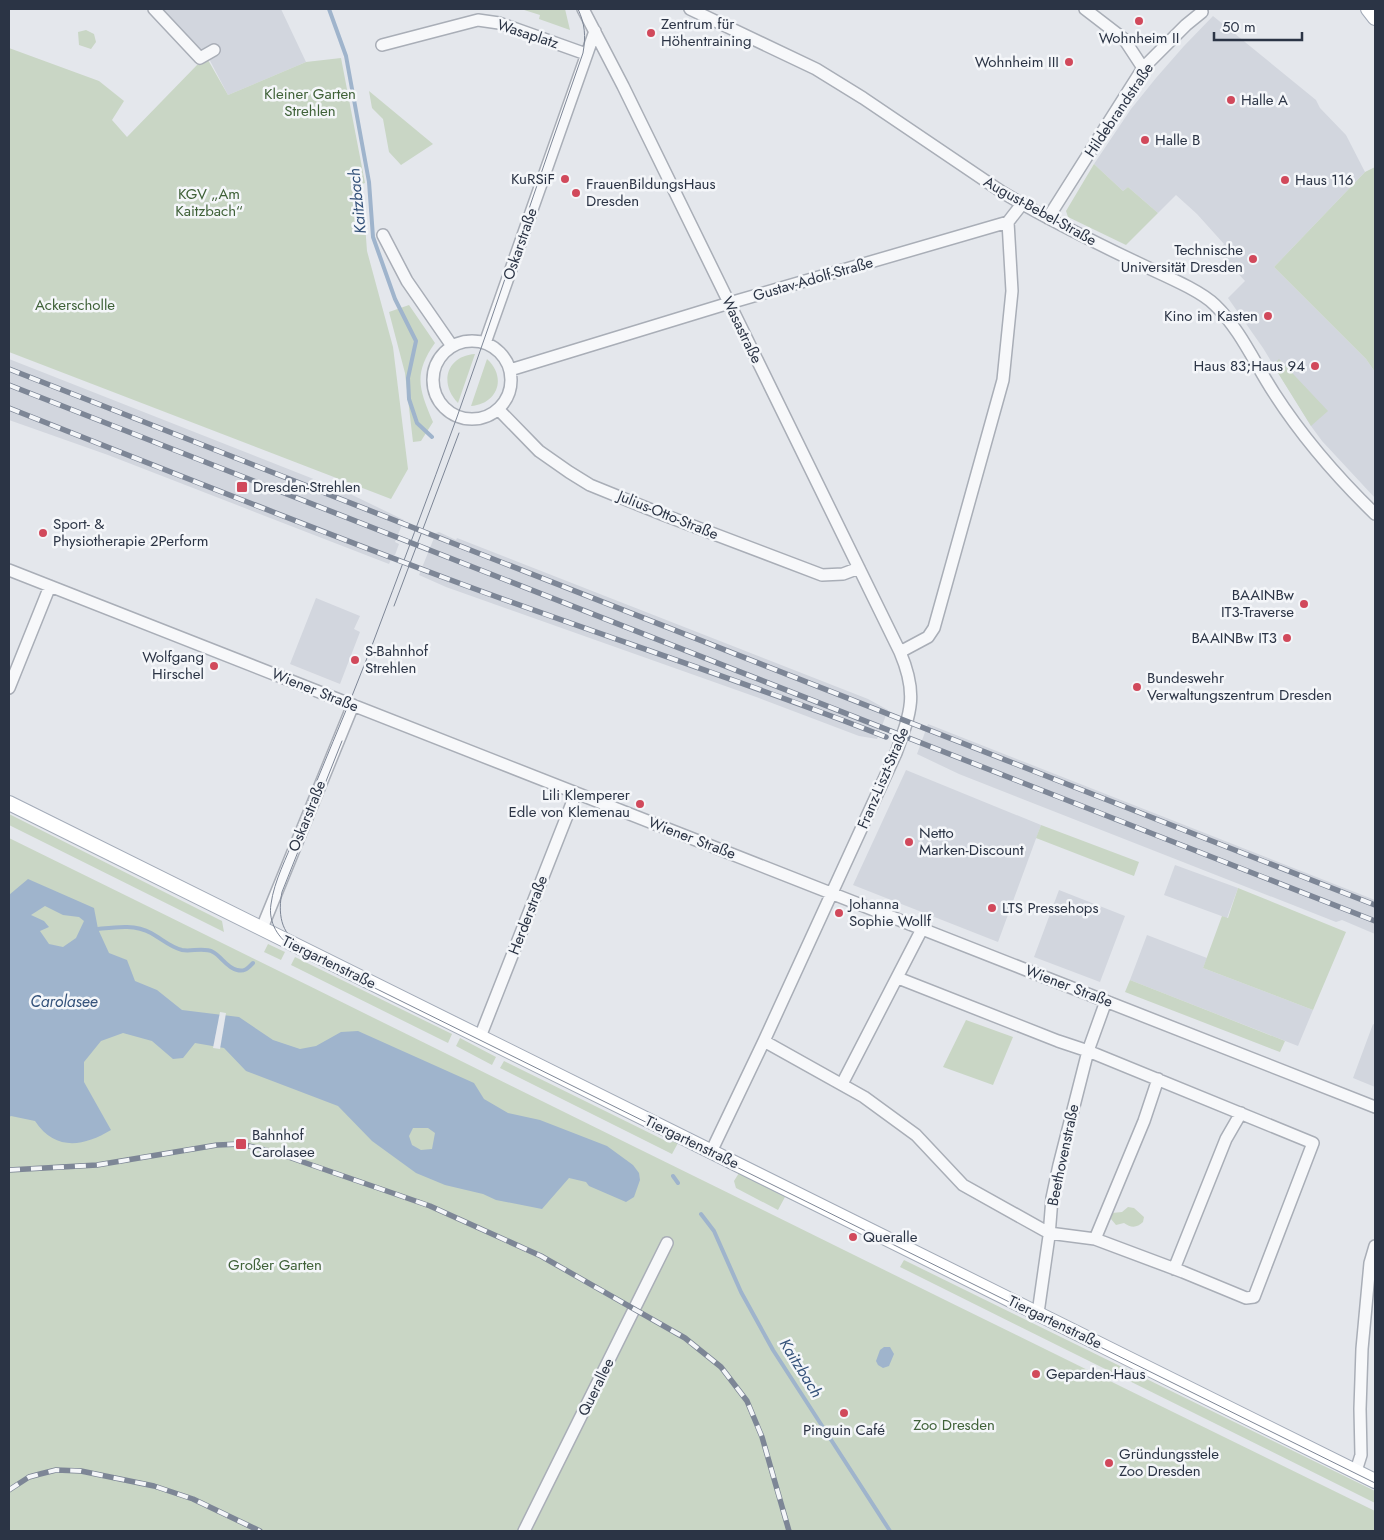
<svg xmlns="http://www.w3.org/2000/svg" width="1384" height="1540" font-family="Jost,sans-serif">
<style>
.built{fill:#d2d6de}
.green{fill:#c9d6c5}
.water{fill:#9fb4cc;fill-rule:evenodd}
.pier{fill:#e4e7ec}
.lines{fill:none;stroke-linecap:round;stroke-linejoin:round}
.stream{stroke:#9fb4cc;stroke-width:4}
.minor-casing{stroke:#a9aeb7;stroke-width:14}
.major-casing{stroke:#a3abb8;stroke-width:16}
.minor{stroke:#f7f8fa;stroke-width:11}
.major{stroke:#fff;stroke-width:14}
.tram{stroke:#7d8696;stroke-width:1}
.rail-casing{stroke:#7d8696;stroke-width:5.5}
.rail{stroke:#f4f6f9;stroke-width:4;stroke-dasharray:11;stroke-linecap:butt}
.poi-dot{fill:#d1495b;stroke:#f4f6f9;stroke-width:2}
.labels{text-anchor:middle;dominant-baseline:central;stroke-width:5;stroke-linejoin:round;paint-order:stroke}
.poi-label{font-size:15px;fill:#2b3445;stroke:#f4f6f9;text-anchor:start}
.street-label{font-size:15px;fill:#2b3445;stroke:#f4f6f9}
.park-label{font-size:15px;fill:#3f6138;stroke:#f4f6f9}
.water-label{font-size:16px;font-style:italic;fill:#34527a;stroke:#f4f6f9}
</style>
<rect width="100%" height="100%" fill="#e4e7ec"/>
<path class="built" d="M159 9H281L306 62 228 95 206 53 199 56Z
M1213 16 1316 100 1320 108 1346 135 1365 172 1274 267 1366 359 1375 372V498L1322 441 1311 426 1263 348 1228 298 1245 281 1217 251 1224 244 1197 214 1176 195 1158 213 1128 187 1123 191 1094 164 1131 109 1156 78 1184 46Z
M9 359 344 491 404 520 395 542 399 544 395 555H393L389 564 108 455 9 420Z
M439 532 456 540 457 538 868 699 888 710 877 739 859 736 759 698 446 587 419 575 436 533Z
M316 598 360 616 354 629 360 632 340 684 290 664Z
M928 724 1375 900V934L1342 920 1336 922 959 774 917 754Z
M906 770 1041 825 998 942 853 885Z
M1175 865 1238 888 1227 918 1164 895Z
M1059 890 1125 916 1100 982 1034 957Z
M1147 935 1207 958 1203 968 1313 1010 1298 1046 1130 980Z
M1373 1024 1375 1025V1087L1353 1078Z"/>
<path class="green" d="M521 9H565L570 30 539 19 540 15Z
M86 30 94 34 96 42 91 49 79 45 78 32Z
M9 48 99 81 124 101 112 120 127 137 197 65 208 60 228 95 306 62 341 58 365 183 362 184 367 251 393 347 408 469 391 499 9 352Z
M369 91 433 144 401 165 389 152 383 119 372 108Z
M1094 164 1123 191 1128 187 1158 213 1126 245 1068 217 1066 211Z
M1375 167V372L1366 359 1274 267 1365 172Z
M409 305 435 343C413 374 419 389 433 422L421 441 413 442 405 373 389 312Z
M475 354 458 403C439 384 446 356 475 354Z
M487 359C507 377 498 404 471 406Z
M1279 359 1328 411 1311 426 1273 365Z
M9 814 222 921 224 932 9 825Z
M1041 825 1139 862 1134 876 1036 838Z
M9 838C464 1062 919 1288 1375 1511V1531H9Z
M1238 888 1346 932 1313 1010 1203 968 1222 916 1228 918Z
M268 944 285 952 281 960 264 952Z
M295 957 452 1034 448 1043 291 965Z
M1130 980 1285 1041 1280 1052 1125 992Z
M966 1020 1013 1037 993 1085 943 1067Z
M460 1038 496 1057 492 1065 456 1046Z
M504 1061 670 1143 674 1141 678 1143 672 1154 500 1068Z
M739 1173 785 1197 778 1210 736 1188 734 1181Z
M1128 1207 1134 1208 1144 1217 1143 1222C1137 1228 1131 1228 1124 1223L1116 1225 1111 1219 1112 1213 1122 1212Z
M904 1260 1375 1491V1503L900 1267Z"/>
<path class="water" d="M28 879 94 908 98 929 109 953 127 960 135 981 157 990 182 1010 239 1017 273 1040 300 1049 316 1046 341 1032 358 1031 474 1083 484 1099 508 1113 540 1120 607 1146 633 1165 639 1173 640 1180 634 1197 626 1202 589 1186 586 1182 569 1178 542 1209 496 1200 483 1194 445 1185 416 1173 372 1141 338 1106 246 1071 224 1048 195 1043 183 1058 173 1059 152 1041 123 1033 101 1041 84 1062V1082L111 1130C83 1147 55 1151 35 1121L11 1116 9 1117V895ZM45 906 63 915 79 917 84 921 76 938 63 947 49 944 40 931 49 927 44 921 31 915ZM413 1128H428L435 1133 432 1149 421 1150 412 1145 409 1136Z
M884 1347H890L894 1354 889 1366 883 1368 878 1365 876 1361 880 1350Z"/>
<path class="pier" d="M220 1012 226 1013 220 1049 213 1048Z"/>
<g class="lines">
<path class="stream" d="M329 9 346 56 369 182 373 237 395 299 416 341 408 378 409 399 417 423 432 437
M98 929C116 927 135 924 151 933 162 939 170 947 182 950 191 952 204 947 213 952 221 956 227 968 237 970 245 972 248 968 253 963
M673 1176 678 1183
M701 1214 714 1231 741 1292 773 1350 890 1531"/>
<defs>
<path id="minor" d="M154 9 200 58 214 50
M583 9 623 86 900 652C918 694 911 712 896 753L764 1041 711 1152
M690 9 816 69 863 98 1002 192C1045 218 1090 240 1136 262 1158 273 1199 289 1215 305 1240 329 1255 364 1274 393 1303 438 1337 477 1375 514
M1085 9 1124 39 1143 68
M382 45 478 20 499 23 586 54
M1048 218 1143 68 1186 25 1202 12
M383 235 407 281 452 346
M433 380a39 39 0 1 1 78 0a39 39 0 1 1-78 0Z
M485 343 595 31
M510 370 726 304 1008 222 1022 204
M498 409 539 451 569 472 590 485 664 515 822 575 843 574 859 568
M9 570 1375 1107
M900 652 928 637 934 628 1003 380 1012 291 1008 222
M9 688 50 586
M262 928 353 705
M480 1037 576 793
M764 1041 864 1097 916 1135 963 1185 1049 1233 1095 1239 1183 1272 1246 1298 1254 1297 1313 1143 1088 1051 1058 1041 898 978
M842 1084 922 929
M1095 1239 1144 1121 1158 1079
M1174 1269 1226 1139 1241 1113
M1038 1313 1049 1236 1052 1198 1059 1165 1088 1051 1106 1001
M1356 1471 1361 1455 1360 1409 1362 1349 1370 1263 1375 1246
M524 1531 667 1243"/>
<path id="major" d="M1368 9 1375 18
M9 803 1375 1481"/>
</defs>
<use href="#minor" class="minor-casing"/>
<use href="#major" class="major-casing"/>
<use href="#minor" class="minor"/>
<use href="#major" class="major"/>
<path class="tram" d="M578 9C585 24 586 36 583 53 540 174 500 296 457 417 429 494 400 571 371 648 347 711 319 772 295 836 287 857 274 881 271 904 268 922 278 939 294 948L1375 1483
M394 606 459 433
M300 944C280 934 278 912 282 892L342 741"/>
<defs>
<path id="rail" d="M9 369 1375 905
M9 385 1375 921
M9 408C155 466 301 524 448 579 593 633 742 680 886 737
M9 1170 97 1165 217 1145 241 1144 277 1153 430 1206 541 1256 685 1338 721 1367 747 1401 762 1437 789 1531
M9 1490 29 1477 40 1474 56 1470 81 1471 154 1486 193 1499 260 1531"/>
</defs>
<use href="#rail" class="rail-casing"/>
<use href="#rail" class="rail"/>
</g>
<g class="poi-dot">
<circle cx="1139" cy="21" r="5"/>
<circle cx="651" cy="33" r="5"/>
<circle cx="1069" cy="62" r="5"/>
<circle cx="1231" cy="100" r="5"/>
<circle cx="1145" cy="140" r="5"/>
<circle cx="565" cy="179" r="5"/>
<circle cx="1285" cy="180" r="5"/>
<circle cx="576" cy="193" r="5"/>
<circle cx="1253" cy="259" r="5"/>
<circle cx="1268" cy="316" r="5"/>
<circle cx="1315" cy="366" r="5"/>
<rect x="236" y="481" width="12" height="12" rx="2.5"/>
<circle cx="43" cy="533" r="5"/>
<circle cx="1304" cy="604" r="5"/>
<circle cx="1287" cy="638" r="5"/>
<circle cx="355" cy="660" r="5"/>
<circle cx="214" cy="666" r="5"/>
<circle cx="1137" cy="687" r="5"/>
<circle cx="640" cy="804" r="5"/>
<circle cx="909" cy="842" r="5"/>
<circle cx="992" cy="908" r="5"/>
<circle cx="839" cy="913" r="5"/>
<rect x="235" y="1138" width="12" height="12" rx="2.5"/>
<circle cx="853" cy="1237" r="5"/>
<circle cx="1036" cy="1374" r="5"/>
<circle cx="844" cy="1413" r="5"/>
<circle cx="1109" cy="1463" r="5"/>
</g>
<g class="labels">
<g class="poi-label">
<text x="661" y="24">Zentrum für<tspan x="661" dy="17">Höhentraining</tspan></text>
<text x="1139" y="38" text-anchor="middle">Wohnheim II</text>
<text x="1059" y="62" text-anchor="end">Wohnheim III</text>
<text x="1241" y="100">Halle A</text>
<text x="1155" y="140">Halle B</text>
<text x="555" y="179" text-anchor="end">KuRSiF</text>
<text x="1295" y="180">Haus 116</text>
<text x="586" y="184">FrauenBildungsHaus<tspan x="586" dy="17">Dresden</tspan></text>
<text x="1243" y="250" text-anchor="end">Technische<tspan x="1243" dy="17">Universität Dresden</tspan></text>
<text x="1258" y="316" text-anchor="end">Kino im Kasten</text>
<text x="1305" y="366" text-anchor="end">Haus 83;Haus 94</text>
<text x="253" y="487">Dresden-Strehlen</text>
<text x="53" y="524">Sport- &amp;<tspan x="53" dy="17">Physiotherapie 2Perform</tspan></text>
<text x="1294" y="595" text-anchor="end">BAAINBw<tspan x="1294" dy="17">IT3-Traverse</tspan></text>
<text x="1277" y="638" text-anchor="end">BAAINBw IT3</text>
<text x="365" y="651">S-Bahnhof<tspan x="365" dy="17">Strehlen</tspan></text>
<text x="204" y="657" text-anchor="end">Wolfgang<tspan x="204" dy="17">Hirschel</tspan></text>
<text x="1147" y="678">Bundeswehr<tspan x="1147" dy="17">Verwaltungszentrum Dresden</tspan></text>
<text x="630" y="795" text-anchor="end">Lili Klemperer<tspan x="630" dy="17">Edle von Klemenau</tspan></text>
<text x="919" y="833">Netto<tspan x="919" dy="17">Marken-Discount</tspan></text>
<text x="849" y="904">Johanna<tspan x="849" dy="17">Sophie Wollf</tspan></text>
<text x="1002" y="908">LTS Pressehops</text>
<text x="252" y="1135">Bahnhof<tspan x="252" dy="17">Carolasee</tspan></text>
<text x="863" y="1237">Queralle</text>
<text x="1046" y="1374">Geparden-Haus</text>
<text x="844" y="1430" text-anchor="middle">Pinguin Café</text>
<text x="1119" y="1454">Gründungsstele<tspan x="1119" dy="17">Zoo Dresden</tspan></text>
</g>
<g class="street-label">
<text transform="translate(528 34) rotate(18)">Wasaplatz</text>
<text transform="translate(1119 110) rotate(-56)">Hildebrandstraße</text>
<text transform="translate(1040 211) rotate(29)">August-Bebel-Straße</text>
<text transform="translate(520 244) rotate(-71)">Oskarstraße</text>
<text transform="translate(813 279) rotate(-16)">Gustav-Adolf-Straße</text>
<text transform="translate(742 330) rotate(64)">Wasastraße</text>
<text transform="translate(668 515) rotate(22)">Julius-Otto-Straße</text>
<text transform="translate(315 690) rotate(22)">Wiener Straße</text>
<text transform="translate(883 778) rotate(-67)">Franz-Liszt-Straße</text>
<text transform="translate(307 816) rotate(-68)">Oskarstraße</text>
<text transform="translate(692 838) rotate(21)">Wiener Straße</text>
<text transform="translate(528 915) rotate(-69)">Herderstraße</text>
<text transform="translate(329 962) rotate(26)">Tiergartenstraße</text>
<text transform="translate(1069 986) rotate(21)">Wiener Straße</text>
<text transform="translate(692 1142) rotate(26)">Tiergartenstraße</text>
<text transform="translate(1063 1155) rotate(-78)">Beethovenstraße</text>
<text transform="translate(1055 1322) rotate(26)">Tiergartenstraße</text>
<text transform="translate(596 1387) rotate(-64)">Querallee</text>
</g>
<g class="park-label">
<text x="310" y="94">Kleiner Garten<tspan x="310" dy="17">Strehlen</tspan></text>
<text x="209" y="194">KGV „Am<tspan x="209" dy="17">Kaitzbach“</tspan></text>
<text x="75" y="305">Ackerscholle</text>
<text x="275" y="1265">Großer Garten</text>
<text x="954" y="1425">Zoo Dresden</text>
</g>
<g class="water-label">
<text transform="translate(357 201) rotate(-96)">Kaitzbach</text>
<text x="64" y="1001">Carolasee</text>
<text transform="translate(801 1368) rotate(58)">Kaitzbach</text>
</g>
</g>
<rect width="1384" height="1540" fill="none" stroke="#2b3445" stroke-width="20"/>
<path d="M1214 32v8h88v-8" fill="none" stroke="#2b3445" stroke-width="2.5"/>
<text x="1222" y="32" font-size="15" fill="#2b3445" stroke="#f4f6f9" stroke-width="4" paint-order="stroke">50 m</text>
</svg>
